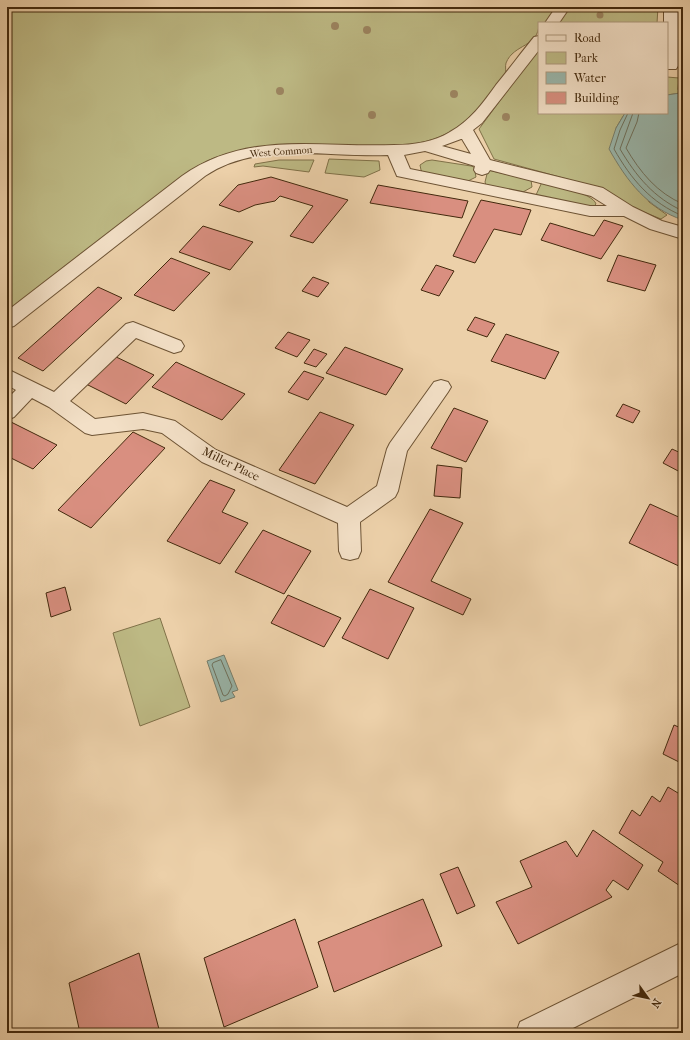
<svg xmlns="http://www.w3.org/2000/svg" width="690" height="1040" font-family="'IM FELL French Canon',serif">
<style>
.green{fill:#bdb984;stroke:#807148}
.water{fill:#99b6ab;stroke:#777e6c}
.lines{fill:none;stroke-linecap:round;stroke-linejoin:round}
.shore{stroke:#6e705c;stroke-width:1}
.building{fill:#d98f80;stroke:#43290d}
.minor-casing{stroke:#6d5334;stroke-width:2}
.minor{fill:#f3e0c7;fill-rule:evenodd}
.tree{fill:#9c8460}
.labels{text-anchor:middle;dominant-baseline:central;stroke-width:3.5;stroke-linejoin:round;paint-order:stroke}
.far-street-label{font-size:10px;fill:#43290d;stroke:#f3e0c7}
.street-label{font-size:12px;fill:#43290d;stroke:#f3e0c7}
</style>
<rect width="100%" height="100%" fill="#ecd0a9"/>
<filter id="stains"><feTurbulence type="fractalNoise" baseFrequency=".005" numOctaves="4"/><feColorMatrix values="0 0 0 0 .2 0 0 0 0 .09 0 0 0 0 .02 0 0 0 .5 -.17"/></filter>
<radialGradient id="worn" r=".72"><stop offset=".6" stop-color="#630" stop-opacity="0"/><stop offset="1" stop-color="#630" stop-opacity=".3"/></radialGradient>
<path class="green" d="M7 7H556L545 23H539C539 48 514 43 506 63 505 66 506 72 506 76 490 94 471 120 450 132 422 147 389 147 358 146 310 146 252 141 207 161 198 165 190 173 182 178L7 316Z
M569 7H658L657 23H558Z
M539 48V113H625L616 128 649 202 667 215 661 219 631 207 596 187 494 159 479 129Z
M667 77 679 78 678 89 680 93 667 95Z
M329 159 379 161 380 170 364 177 325 173Z
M279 160H314L309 172 263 166 254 167 255 164Z
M432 160 471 166 474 167 476 177 468 181 424 173 421 170 420 165 426 161Z
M488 170 531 180 532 187 523 192 486 185 485 182Z
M542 182C553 185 593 193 596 204L592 208 538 197 536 195Z
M160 618 190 707 140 726 113 633Z"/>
<path class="water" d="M678 89H683V220C647 208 627 181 609 149L616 128 625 113H667V95L680 93Z
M224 655 238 690 232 692 235 697 221 702 207 661Z"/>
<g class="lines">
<path class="shore" d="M628 113 620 130 614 149C631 179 651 203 683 216
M633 113 620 149C636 176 654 198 683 211
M639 113 637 122 626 148C640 172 657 193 683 204
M221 660 232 686 228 694 225 696 223 695 212 665 213 663Z"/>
</g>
<path class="building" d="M271 177 348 200 313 243 290 236 313 206 280 196 275 201 255 205 239 212 219 205 238 185Z
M378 185 468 201 462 218 370 203Z
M481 200 531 210 521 235 494 229 475 263 453 256Z
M604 220 623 226 601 259 541 240 550 223 594 236Z
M203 226 253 242 230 270 179 252Z
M618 255 656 265 645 291 607 281Z
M171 258 210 273 174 311 134 295Z
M436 265 454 271 439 296 421 290Z
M313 277 329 283 318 297 302 291Z
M98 287 122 298 43 371 18 358Z
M475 317 495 324 487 337 467 330Z
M288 332 310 340 297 357 275 348Z
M506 334 559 352 545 379 491 361Z
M345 347 403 369 386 395 326 373Z
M314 349 327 354 316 367 304 363Z
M112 355 154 375 126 404 82 382Z
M176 362 245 394 222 420 152 387Z
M304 371 324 378 308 400 288 392Z
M623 404 640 411 633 423 616 416Z
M454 408 488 421 466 462 431 448Z
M320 412 354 425 315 484 279 470Z
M7 420 57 445 33 469 7 456Z
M133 432 165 448 91 528 58 510Z
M672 449 683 454 682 473 663 463Z
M437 465 462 468 460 498 434 496Z
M210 480 235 490 222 512 248 523 220 564 167 541Z
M650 504 683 519V564L681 567 629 543Z
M430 509 463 523 431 581 471 599 463 615 388 582Z
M263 530 311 551 284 594 235 572Z
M65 587 71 610 51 617 46 593Z
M370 589 414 608 388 659 342 638Z
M288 595 341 618 324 647 271 623Z
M674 725 683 729V764L663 754Z
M668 787 683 796V880L680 886 658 871 663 862 619 833 632 810 640 816 652 796 660 802Z
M593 830 643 865 628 890 613 880 606 890 612 897 518 944 496 902 532 887 520 861 566 841 577 857Z
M458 867 475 906 457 914 440 874Z
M423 899 442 946 334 992 318 942Z
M295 919 318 987 224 1027 204 958Z
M139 953 160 1033H80L69 983Z"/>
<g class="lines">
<defs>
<path id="minor" d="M556 7H570L559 23H545Z
M664 7H678V66L676 69H667V23H664Z
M539 36V50L482 123 473 130 490 160 603 188 633 207 662 221 683 227V239L650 229 624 216H590L397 176 388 155C328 158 258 140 205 176L14 326 7 328V311L182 176C248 130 319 148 394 145 413 145 434 142 450 132 470 121 483 103 496 85 509 69 521 53 534 37ZM461 139H462L471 154 442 146ZM425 151 475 166 474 170 476 173 482 175 488 173 490 170 591 196 607 206H590L410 169 404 155Z
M133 322 181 341 184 346 181 351 174 353 136 338 70 401 95 419 143 413 175 421 216 450 347 507 377 486 387 449 390 443 434 382 441 380 448 382 451 387 448 392 407 451 398 491 395 497 360 522 361 551 358 558 350 560 342 558 339 551 338 523 202 462 162 433 143 429 92 435 85 433 49 407 32 398 14 417 7 420V399L16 390 7 385V369L54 392 126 324Z
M683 942V973L563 1033H516L520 1022Z"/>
</defs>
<use href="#minor" class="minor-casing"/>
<use href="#minor" class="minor"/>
</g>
<g class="tree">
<circle cx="600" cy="15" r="3.5"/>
<circle cx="335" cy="26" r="4"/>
<circle cx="367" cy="30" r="4"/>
<circle cx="280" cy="91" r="4"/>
<circle cx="454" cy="94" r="4"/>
<circle cx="372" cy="115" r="4"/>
<circle cx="506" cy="117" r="4"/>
</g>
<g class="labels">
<g class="far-street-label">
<text transform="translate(281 152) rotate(-4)">West Common</text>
</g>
<g class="street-label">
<text transform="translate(231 464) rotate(26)">Miller Place</text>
</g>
</g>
<rect width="690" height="1040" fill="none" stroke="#ecd0a9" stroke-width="24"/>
<rect x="8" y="8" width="674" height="1024" fill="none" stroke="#43290d" stroke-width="2"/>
<rect x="12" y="12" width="666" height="1016" fill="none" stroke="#43290d"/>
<rect x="538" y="22" width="130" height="92" fill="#f3e0c7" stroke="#ad977d"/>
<rect x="546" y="35" width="20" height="6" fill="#f3e0c7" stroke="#ad977d"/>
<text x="574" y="42" font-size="12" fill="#43290d">Road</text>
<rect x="546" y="52" width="20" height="12" fill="#bdb984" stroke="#ad977d"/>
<text x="574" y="62" font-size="12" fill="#43290d">Park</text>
<rect x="546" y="72" width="20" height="12" fill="#99b6ab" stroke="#ad977d"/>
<text x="574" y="82" font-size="12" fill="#43290d">Water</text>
<rect x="546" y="92" width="20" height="12" fill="#d98f80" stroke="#ad977d"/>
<text x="574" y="102" font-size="12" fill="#43290d">Building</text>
<g transform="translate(648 998) rotate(123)" stroke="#f3e0c7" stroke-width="3" paint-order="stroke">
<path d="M0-3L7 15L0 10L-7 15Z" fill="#43290d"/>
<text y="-6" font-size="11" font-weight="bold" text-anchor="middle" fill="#43290d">N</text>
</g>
<rect width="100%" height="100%" filter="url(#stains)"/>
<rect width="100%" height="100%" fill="url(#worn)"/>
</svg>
